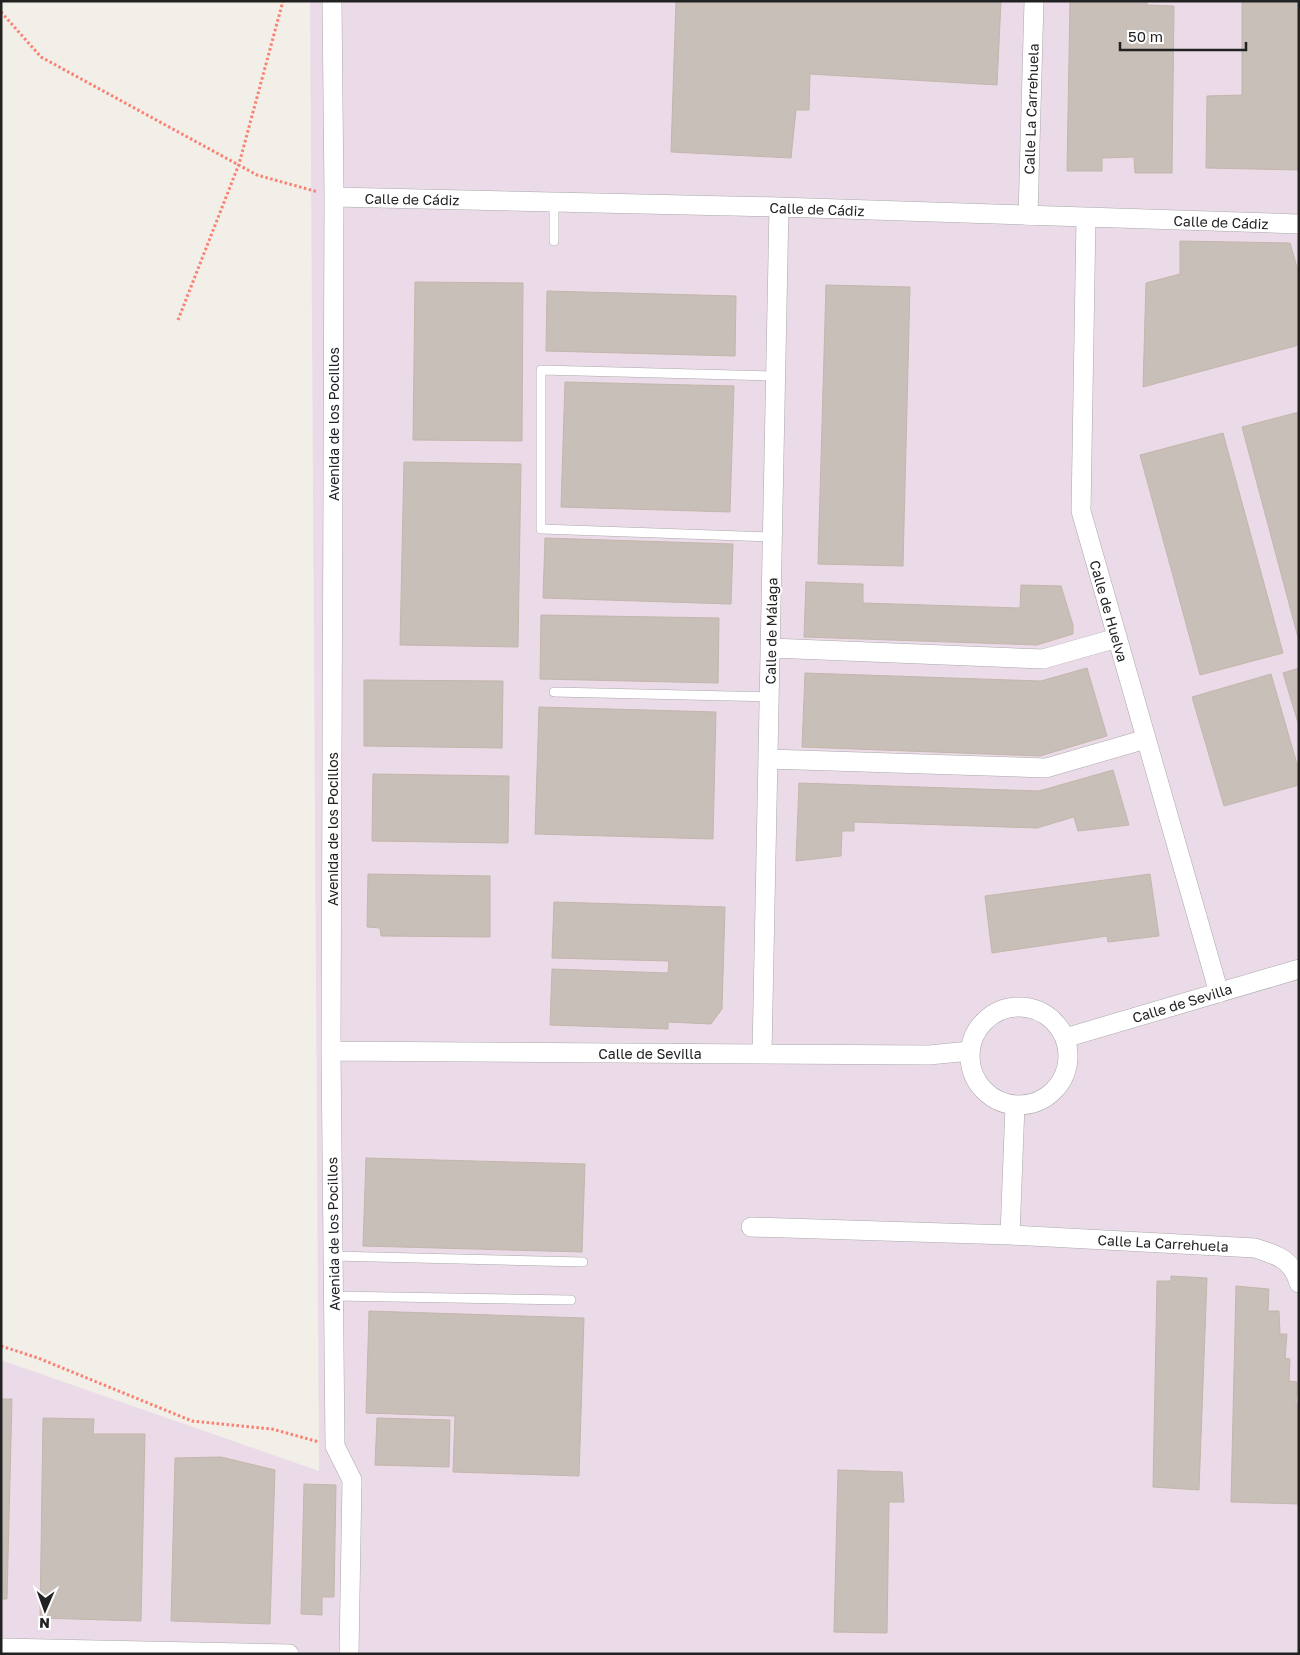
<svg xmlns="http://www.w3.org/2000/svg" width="1300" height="1655" font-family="'Golos Text',sans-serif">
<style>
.industrial{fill:#ebdbe8}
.building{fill:#c7bfb8;stroke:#c4b6ab}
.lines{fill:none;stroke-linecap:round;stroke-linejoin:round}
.lane-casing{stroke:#a9a9a9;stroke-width:10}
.street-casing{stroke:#a9a9a9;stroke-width:20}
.path{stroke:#fa8072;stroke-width:3;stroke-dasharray:2.5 2.5;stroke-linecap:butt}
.lane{stroke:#fff;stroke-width:9}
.street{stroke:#fff;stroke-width:19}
.labels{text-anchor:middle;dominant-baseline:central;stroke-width:4;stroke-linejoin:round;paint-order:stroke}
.street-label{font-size:14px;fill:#222;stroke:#fff}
</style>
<rect width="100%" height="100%" fill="#f2efe9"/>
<path class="industrial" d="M310 1H1299V1654H1V1360L319 1471Z"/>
<path class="building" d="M676 1H1001L997 85 810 74 809 110H796L791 158 671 152Z
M1070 1H1147V5L1174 6 1172 173H1135L1134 157 1102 158V171H1067Z
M1242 1H1299V170L1206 168 1207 96 1242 95Z
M1180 241 1290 243 1299 274V345L1143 387 1146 283 1180 274Z
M415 282 523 283 522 441 413 440Z
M826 285 910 287 903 566 818 564Z
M547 291 736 296 735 356 546 351Z
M565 382 734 386 730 512 561 507Z
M1299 412V641L1242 427Z
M1223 433 1283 653 1200 675 1140 455Z
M404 462 521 464 518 647 400 645Z
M545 538 733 544 731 604 543 598Z
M806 582 863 584V603L1020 608 1021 585 1061 586 1073 625V634L1037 645 804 637Z
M541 615 719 618 718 683 540 679Z
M1087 668 1107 736 1040 756 802 747 805 673 1041 681Z
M1299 668V726L1283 673Z
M1271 674 1299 771V785L1224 806 1192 697Z
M364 680 503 681 502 748 364 746Z
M539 707 716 712 713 839 535 834Z
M1113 770 1129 825 1078 831 1074 817 1037 828 854 822V831H842L841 856 796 861 799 783 1039 791Z
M373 774 509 776 508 843 372 841Z
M368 874 490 876V937L381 936 380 928 367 927Z
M1150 874 1159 936 1108 942 1107 936 992 953 985 896Z
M554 902 725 907 722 1009 711 1024 668 1022V1029L550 1025 552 969 668 973 669 961 552 958Z
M366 1158 585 1164 582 1252 363 1246Z
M1171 1276 1207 1278 1199 1490 1153 1487 1157 1281H1171Z
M1236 1286 1269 1289 1268 1311H1279L1280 1334H1287L1285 1358 1290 1359 1289 1381 1297 1382 1296 1404H1299V1504L1231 1502Z
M369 1311 584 1318 579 1476 453 1472 455 1416 366 1413Z
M1 1399H12L7 1599H1Z
M43 1418 94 1419 93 1434H145L141 1621 40 1618Z
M377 1418 450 1420 449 1467 375 1465Z
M221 1457 275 1470 270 1624 171 1621 175 1458Z
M838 1470 902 1472 904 1502H889L887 1633 834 1632Z
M304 1484 336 1485 334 1597H322V1615L301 1614Z"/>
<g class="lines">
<defs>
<path id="lane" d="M554 241V202
M773 537 541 529V370L776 376
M554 692 770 697
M333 1256 583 1262
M334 1296 571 1300"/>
<path id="street" d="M332 1 334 197 331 1051 335 1446 352 1480 349 1654
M334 197 779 207 1299 224
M1028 216 1034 1
M1086 218 1081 511 1219 993
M771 648 1043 659 1117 638
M768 759 1046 768 1146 739
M970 1056a49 49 0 1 1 98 0a49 49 0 1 1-98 0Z
M1065 1038 1299 969
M331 1051 929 1055 970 1051
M762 1054 779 207
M751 1227 1010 1235 1255 1248C1277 1255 1292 1259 1299 1283
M1010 1235 1015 1105
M1 1648 289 1654"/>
</defs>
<use href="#lane" class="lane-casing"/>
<use href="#street" class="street-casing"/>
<path class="path" d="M1 12 41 57 257 175 318 192
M178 320 239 164 283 1
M1 1346 38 1358 192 1421 272 1429 319 1442"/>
<use href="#lane" class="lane"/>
<use href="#street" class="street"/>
</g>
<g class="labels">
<g class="street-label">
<text transform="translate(1031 109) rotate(-88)">Calle La Carrehuela</text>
<text transform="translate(412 199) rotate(1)">Calle de Cádiz</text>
<text transform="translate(817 209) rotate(2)">Calle de Cádiz</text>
<text transform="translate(1221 222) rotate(2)">Calle de Cádiz</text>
<text transform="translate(333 424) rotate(-90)">Avenida de los Pocillos</text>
<text transform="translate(1109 611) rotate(74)">Calle de Huelva</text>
<text transform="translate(771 631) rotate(-89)">Calle de Málaga</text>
<text transform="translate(332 829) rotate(-90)">Avenida de los Pocillos</text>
<text transform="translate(1182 1003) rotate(-17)">Calle de Sevilla</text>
<text x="650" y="1053">Calle de Sevilla</text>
<text transform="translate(333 1234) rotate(-91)">Avenida de los Pocillos</text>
<text transform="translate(1163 1243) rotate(3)">Calle La Carrehuela</text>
</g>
</g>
<rect width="1300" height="1655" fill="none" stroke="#222222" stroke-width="5"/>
<g transform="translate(45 1610) rotate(182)" stroke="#ffffff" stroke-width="4" paint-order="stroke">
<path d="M0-4L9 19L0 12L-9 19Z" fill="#222222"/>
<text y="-8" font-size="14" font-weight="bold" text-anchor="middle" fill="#222222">N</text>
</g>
<path d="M1120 42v8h126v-8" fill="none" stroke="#222222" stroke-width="2.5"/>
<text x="1128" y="42" font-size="15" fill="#222222" stroke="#ffffff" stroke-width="4" paint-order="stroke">50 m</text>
</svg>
